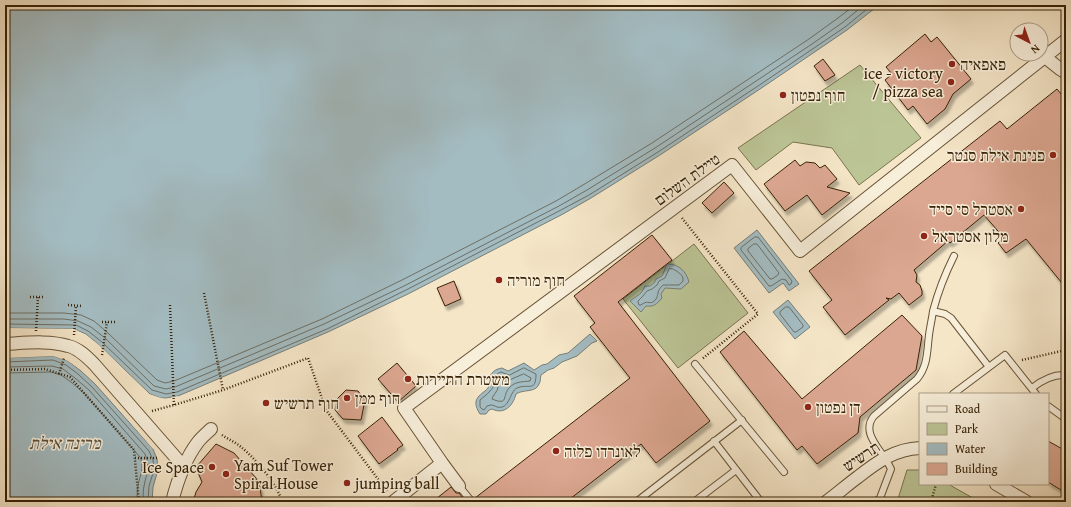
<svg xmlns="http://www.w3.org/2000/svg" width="1071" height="507" font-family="'Gentium Book Plus','Frank Ruhl Libre',serif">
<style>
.green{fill:#bcc596;stroke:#7a744e}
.water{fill:#a3bcc2;stroke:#787e77}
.pier{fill:#f5e6c8}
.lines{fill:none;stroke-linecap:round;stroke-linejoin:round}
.shore{stroke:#6e6f64;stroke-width:1}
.building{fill:#dca791;stroke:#382206;filter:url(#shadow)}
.lane-casing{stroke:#675336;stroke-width:8}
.street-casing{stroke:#675336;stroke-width:14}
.path{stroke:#382206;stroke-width:2.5;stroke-dasharray:1 2;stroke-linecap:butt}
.lane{stroke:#f8efdb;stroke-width:6}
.street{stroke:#f8efdb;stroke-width:12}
.poi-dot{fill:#8f2418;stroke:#f8efdb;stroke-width:1.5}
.labels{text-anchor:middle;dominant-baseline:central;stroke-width:3;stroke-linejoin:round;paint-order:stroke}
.poi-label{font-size:16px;fill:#382206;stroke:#f8efdb;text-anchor:start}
.street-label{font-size:16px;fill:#382206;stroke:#f8efdb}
.water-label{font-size:17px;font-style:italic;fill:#58503e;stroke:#f8efdb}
</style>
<defs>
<filter id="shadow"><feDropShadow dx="2.5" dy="4.5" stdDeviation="1" flood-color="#0004"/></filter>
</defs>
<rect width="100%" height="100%" fill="#f5e6c8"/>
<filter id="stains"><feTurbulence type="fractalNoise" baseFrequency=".005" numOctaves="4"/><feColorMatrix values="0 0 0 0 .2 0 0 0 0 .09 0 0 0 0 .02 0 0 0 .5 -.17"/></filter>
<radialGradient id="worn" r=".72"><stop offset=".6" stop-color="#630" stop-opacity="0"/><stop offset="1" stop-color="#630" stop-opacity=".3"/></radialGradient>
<path class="green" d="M860 65 921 138 859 185 832 148 793 142 756 170 738 148Z
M694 244 748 313 678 368 623 299Z
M907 470H920V484H948L980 502H897Z"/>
<path class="water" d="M5 5H879L847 30 763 87 660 155 591 198 563 214 408 294 328 332 178 396 166 398H161L150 394 99 345 86 334 74 329 5 328Z
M757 230 799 284 789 291 783 283 769 293 734 248Z
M667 264C679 264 686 271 689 282L681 289 665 288 661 294 662 298C657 304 654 307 646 306L641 312 630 301 641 293 645 286H650L654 283 656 279 662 276Z
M788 300 810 327 795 339 773 312Z
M590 334 597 341 592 343 577 356 562 362 554 368 548 370 541 375C540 378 541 381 539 384 536 393 523 389 516 394 513 406 504 415 492 409L489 410 486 414H480C473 403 475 398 485 391 487 389 488 388 489 386 490 384 489 383 489 380 490 373 495 369 502 368L508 371 524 363 534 370 542 365 547 364 559 355 568 353Z
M53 356 68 361 81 371 95 384 153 449 157 459 158 470 153 487 152 502H5V358Z"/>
<path class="pier" d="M5 328 74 329 86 335 99 345 149 394 161 398 166 399 178 396V398L166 400H160L148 395 98 347 85 336 74 331 5 330Z
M54 354 69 360 82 369 96 382 154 447 153 449 96 383 81 370 68 361 53 356 5 358V356Z"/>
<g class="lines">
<path class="shore" d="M755 237H758L792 281 791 284 789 285 786 280 782 279 771 286H769L741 250V248Z
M754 244H757L779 273 778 275 772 279H770L748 251V249Z
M673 269C678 272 684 275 683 281L679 285H663C661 287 658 290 658 293 657 297 657 299 653 302 649 304 647 300 641 305H639L638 302V301L643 296 647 291 652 289 657 285 659 281 665 278 669 269Z
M786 307H789L803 325V327L796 332H794L780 314V312Z
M5 313H64L81 315 94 321 109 334 157 380 165 383 174 381 322 319 402 280 556 201 583 185 652 143 809 39 838 18 855 5
M5 319H64L78 321 91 327 105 338 154 386 166 389 175 387 324 324 404 286 559 206 587 190 655 148 812 44 842 23 864 5
M5 324 76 325 88 331 102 342 152 390 166 394 177 392 327 329 406 290 561 210 589 195 658 152 761 84 845 27 872 5
M5 362 53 360 66 365 78 374 92 387 149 451 153 460 154 470 149 486 148 502
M5 367 52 366 63 369 75 378 89 390 145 454C151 470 147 470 144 486 143 491 143 497 143 502
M524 368 536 374C536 393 528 383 517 388 509 392 510 410 497 407 495 406 493 405 491 405L487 406 484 410 482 409 480 407V400C483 397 487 395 490 391 498 384 489 377 501 372L509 375Z
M5 373 51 372 61 375 71 382 85 394 140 457C145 470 140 473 138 486 137 491 137 497 137 502
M524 374 531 378 530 381C523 382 515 381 509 388 502 396 509 406 492 399 493 395 497 392 498 388 499 384 498 381 499 378L509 380Z"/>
</g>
<path class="building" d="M925 34 931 42 937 37 971 79 953 94 945 109 927 124 913 106 908 110 885 80 892 74 886 67Z
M823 59 835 75 825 81 814 66Z
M1057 89 1066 100V288L1026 239 1006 253 998 243 1004 238 984 215 950 243 948 241 914 270 917 275 916 282 920 285 922 291V295L909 305 899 293 891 299 886 298 889 300 845 335 823 307 832 300 809 271 1000 121 1007 129Z
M795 160 800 166 806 162 815 163 820 168 825 165 837 179 827 187 850 193 822 215 807 195 785 211 764 184Z
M724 182 734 193 712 213 702 203Z
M652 235 672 260 618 302 710 421 656 463 641 444 566 502H476L475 498 630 378 590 327 595 323 574 296Z
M454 281 461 299 445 306 437 288Z
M902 315 922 336 916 370 860 417 858 433 817 464 802 446 797 450 720 352 744 331 802 399Z
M397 363 416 386 398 402 378 379Z
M346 390 358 391 365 400 361 420 343 419 335 410 337 399Z
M382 417 403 445 397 449 398 450 379 464 358 436Z
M1048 441 1066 451V493L1048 482Z
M216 444 234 453 256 478 260 487 262 502H193L196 492 202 482 197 470V466Z
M451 487 456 493H459L466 502H432Z"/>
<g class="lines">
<defs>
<path id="lane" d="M933 311 945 314 951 318 989 367
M695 364 784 472
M1032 388C1042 380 1053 374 1066 375
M953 394 1005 355 1036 394
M1048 406 1066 419
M714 441 761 502
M459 486 472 502
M636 502 742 420
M694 502 736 470
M875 502 880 498 891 469C889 465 887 461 884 457 876 445 862 430 874 416L917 379C928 366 927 351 929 335 930 327 932 319 933 311 938 292 945 274 954 256"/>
<path id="street" d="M1045 57 1060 69 1066 73
M5 344C24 343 50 340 68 346 78 348 87 357 94 364L184 467
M442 463 459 486
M996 484 1027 502
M172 502C177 482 185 459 198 442 202 437 207 433 211 429
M393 502 442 463 404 408 732 165 800 251 1066 40
M826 502C837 494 847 485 858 477 877 462 895 449 920 448"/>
</defs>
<use href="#lane" class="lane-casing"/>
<use href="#street" class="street-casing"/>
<path class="path" d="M682 218 758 314 702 359
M204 293 223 390
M30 297H44
M68 305 82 306
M170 305 174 405
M102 322H116
M36 331 38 297
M74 335 76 306
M102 355 107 322
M1022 360 1066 350
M5 370 45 369 70 377 134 450 139 502
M59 374 64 358
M152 411 174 405 223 390 308 358 326 410 387 491
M222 435C228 439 235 442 241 447 255 458 278 485 282 502
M135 458H158
M931 502 936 484"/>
<use href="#lane" class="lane"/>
<use href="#street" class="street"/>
</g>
<g class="poi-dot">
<circle cx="952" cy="64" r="4"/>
<circle cx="951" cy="82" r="4"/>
<circle cx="783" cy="95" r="4"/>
<circle cx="1053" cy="155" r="4"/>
<circle cx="1021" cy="209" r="4"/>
<circle cx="924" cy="236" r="4"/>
<circle cx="499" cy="280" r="4"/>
<circle cx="408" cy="379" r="4"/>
<circle cx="347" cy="398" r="4"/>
<circle cx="266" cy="403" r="4"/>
<circle cx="808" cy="407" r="4"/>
<circle cx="556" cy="451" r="4"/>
<circle cx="212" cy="467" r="4"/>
<circle cx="226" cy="474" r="4"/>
<circle cx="347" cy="483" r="4"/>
</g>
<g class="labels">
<g class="poi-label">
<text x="960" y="64">פאפאיה</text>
<text x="943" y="73" text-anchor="end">ice - victory<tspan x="943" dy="18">/ pizza sea</tspan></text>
<text x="791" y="95">חוף נפטון</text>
<text x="1045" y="155" text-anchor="end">פנינת אילת סנטר</text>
<text x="1013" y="209" text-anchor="end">אסטרל סי סייד</text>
<text x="932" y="236">מלון אסטראל</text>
<text x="507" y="280">חוף מוריה</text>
<text x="416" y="379">משטרת התיירות</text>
<text x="355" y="398">חוף ממן</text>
<text x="274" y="403">חוף תרשיש</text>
<text x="816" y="407">דן נפטון</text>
<text x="564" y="451">לאונרדו פלזה</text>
<text x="234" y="465">Yam Suf Tower<tspan x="234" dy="18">Spiral House</tspan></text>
<text x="204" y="467" text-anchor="end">Ice Space</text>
<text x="355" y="483">jumping ball</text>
</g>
<g class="street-label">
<text transform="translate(687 179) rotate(-36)">טיילת השלום</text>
<text transform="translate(861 456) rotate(-34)">תרשיש</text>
</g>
<g class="water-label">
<text x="65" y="442">מרינה אילת</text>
</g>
</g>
<rect width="1071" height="507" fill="none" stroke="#f5e6c8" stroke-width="20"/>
<rect x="6" y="6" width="1059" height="495" fill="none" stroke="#382206" stroke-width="2"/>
<rect x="10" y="10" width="1051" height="487" fill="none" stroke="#382206"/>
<rect x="919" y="393" width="130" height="92" fill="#f8efdb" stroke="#ab9d86"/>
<rect x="927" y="406" width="20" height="6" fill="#f8efdb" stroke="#ab9d86"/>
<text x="955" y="413" font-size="12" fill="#382206">Road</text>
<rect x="927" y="423" width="20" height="12" fill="#bcc596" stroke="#ab9d86"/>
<text x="955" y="433" font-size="12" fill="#382206">Park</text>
<rect x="927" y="443" width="20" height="12" fill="#a3bcc2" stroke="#ab9d86"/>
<text x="955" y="453" font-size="12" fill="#382206">Water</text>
<rect x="927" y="463" width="20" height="12" fill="#dca791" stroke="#ab9d86"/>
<text x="955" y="473" font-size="12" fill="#382206">Building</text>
<g transform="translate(1029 42) rotate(139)"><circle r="19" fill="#f8efdb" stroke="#ab9d86"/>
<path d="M0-3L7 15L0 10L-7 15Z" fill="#8f2418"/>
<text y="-6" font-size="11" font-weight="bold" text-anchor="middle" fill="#382206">N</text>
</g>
<rect width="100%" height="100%" filter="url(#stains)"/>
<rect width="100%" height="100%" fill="url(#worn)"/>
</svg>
